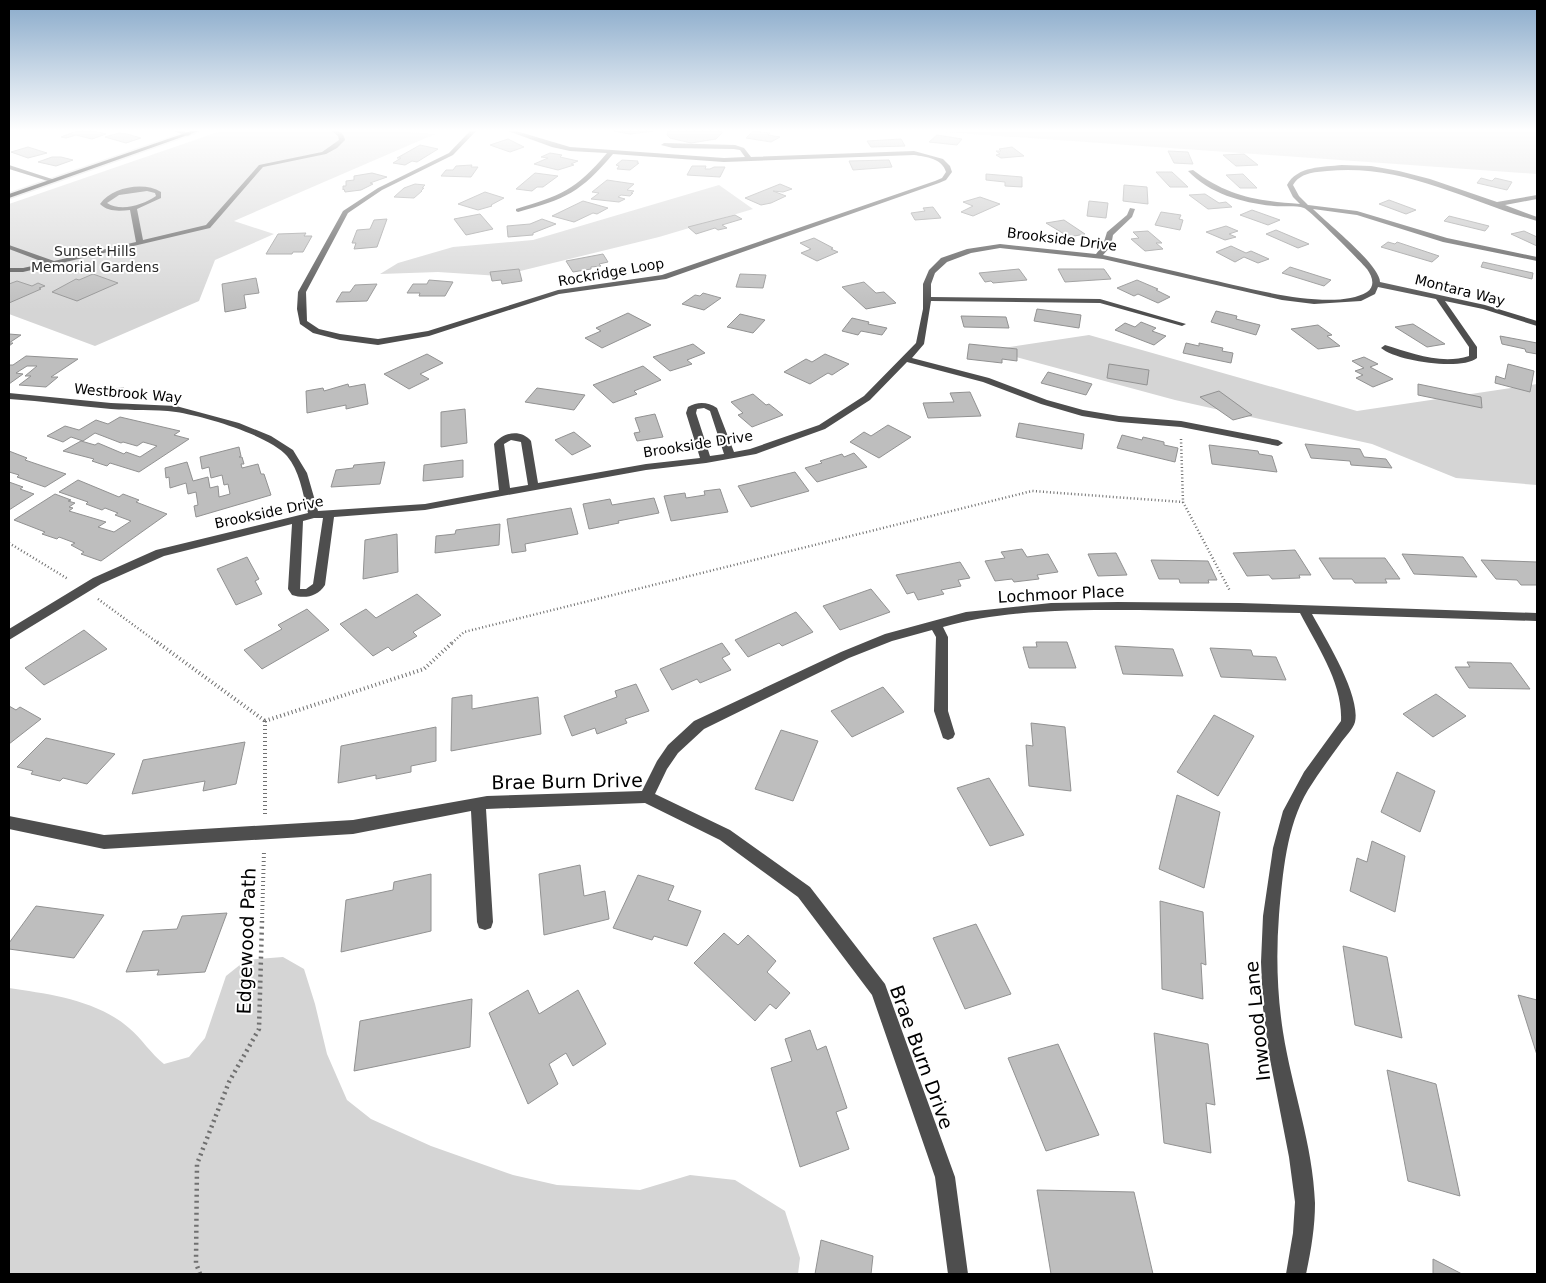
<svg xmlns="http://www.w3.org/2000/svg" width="1546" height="1283" font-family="'DejaVu Sans',sans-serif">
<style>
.green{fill:#d5d5d5}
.building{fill:#bebebe;stroke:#929292}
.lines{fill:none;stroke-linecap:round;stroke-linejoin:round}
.major-casing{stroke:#dbdbdb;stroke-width:3}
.path-far2{stroke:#707070;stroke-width:2.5;stroke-dasharray:1 2.5;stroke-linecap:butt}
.path-far1{stroke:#707070;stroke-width:4;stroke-dasharray:1 3;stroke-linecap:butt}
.path{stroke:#707070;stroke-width:4.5;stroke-dasharray:2 4;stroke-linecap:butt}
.minor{fill:#4e4e4e;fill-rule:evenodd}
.major{fill:#000;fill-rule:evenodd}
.labels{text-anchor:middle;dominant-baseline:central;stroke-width:4;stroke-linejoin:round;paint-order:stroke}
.far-street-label{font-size:14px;fill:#000;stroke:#fff}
.far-park-label{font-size:14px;fill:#2c2c2c;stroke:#fff}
.street-label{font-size:16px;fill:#000;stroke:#fff}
.near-street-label{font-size:19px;fill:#000;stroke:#fff}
</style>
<rect width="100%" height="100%" fill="#fff"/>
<path class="green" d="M221 131H396L435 134 234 221 274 234 215 260 199 301 95 346 9 314V204Z
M930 131H1537V174Z
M719 185 753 209 659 237 500 276 438 272 380 274 398 263 453 247 533 240Z
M1089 335 1357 411 1537 384V485L1456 478 1372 444 1175 400 990 350Z
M283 957 304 969 315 1004 327 1054 347 1100 371 1119 431 1146 513 1175 557 1185 640 1190 690 1175 735 1180 785 1211 800 1258 798 1274H9V988C49 994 97 1000 129 1028 142 1039 151 1054 164 1064L189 1057 205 1038 226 976 246 960Z"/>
<path class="building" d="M77 131H93L106 134 92 139 76 135 66 138 61 137Z
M614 131H653L630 134Z
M668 131H721L722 133 716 139 691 143 670 138 667 135Z
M753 131 770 133 768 135 780 137 771 142 746 138Z
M119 133 127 134 141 138 126 143 105 137Z
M937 135 962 139 957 145 929 142Z
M508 139 524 147 510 152 490 145Z
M901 139 905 146 871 147 867 141Z
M420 145 438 149 417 162 412 161 405 165 393 163 401 158H397Z
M28 147 47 153 28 158 11 152Z
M1012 147 1024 156 1001 158 996 155 1000 154 996 151H1001L999 149Z
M1168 151 1188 152 1193 164 1174 163Z
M550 153 562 155 560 157 578 161 571 164 574 165 558 170 534 164 548 158 541 157Z
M1244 154 1258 165 1236 166 1223 155Z
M52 157H61L73 160 56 166 38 162Z
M622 160 638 161 637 163H639L630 170 617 169 619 166 616 165Z
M889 160 892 167 853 170 849 161Z
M472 165 471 167H478L471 177 441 176 446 170H453L456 166Z
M692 166H706L705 169H710L714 167H725L720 177 687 175Z
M1156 172H1172L1188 187H1170Z
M372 173 387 177 370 183 373 184 361 190 345 192 344 189 343 190V186H346V181L354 180V176Z
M535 173 558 176 543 187H537L532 191 516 189Z
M986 174 1022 177V187L1005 186V182L986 180Z
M1243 174 1257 188H1240L1226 175Z
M1481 178 1492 181 1495 178 1512 182 1507 190 1477 183Z
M607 180 634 184 627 190 634 191 631 193H633L630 196 621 195 618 197 625 199 619 202 591 199 599 193 592 192Z
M415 184 425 185 422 188H424L421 191H422L414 198 394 197 404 188Z
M780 184 792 189 783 192 773 191 786 196 771 203 761 205 745 198Z
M1124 185 1147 187 1148 204 1123 201Z
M485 192 504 198 491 205 492 206 478 210 458 204Z
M1205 194 1219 203 1226 202 1232 207 1208 209 1189 195Z
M980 197 1000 204 973 216 961 212 973 206 963 202Z
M1389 200 1416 210 1406 214 1379 204Z
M583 201 608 208 597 214 593 213 574 222 552 216Z
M1089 201 1108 203 1106 218 1087 216Z
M933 207 941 218 915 220 911 213 925 211 923 208Z
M1252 210 1280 220 1268 225 1240 215Z
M1161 212 1181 215 1179 219 1183 220 1180 230 1155 225Z
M480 214 493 229 466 235 454 219Z
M735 215 742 219 722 225 727 228 718 230 715 228 696 234 688 227Z
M1449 216 1489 226 1485 231 1444 221Z
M387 219 377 247 354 249 356 243H352L357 230 370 229 374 220Z
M542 219 556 224 533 233V235L508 237 507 226 530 224Z
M1064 220 1085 234 1069 237 1046 223Z
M1226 226 1238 231 1229 234 1236 237 1225 240 1206 232Z
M1276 230 1309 244 1298 248 1266 234Z
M1148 231 1162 243H1156L1163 249 1145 251 1131 239 1139 238 1133 232Z
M1524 231 1537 237V246L1511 234Z
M306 233 304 236H312L303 252H293L292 254H266L278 234Z
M814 238 833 248 831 249 838 252 817 261 801 253 811 249 800 243Z
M1388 242 1395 244 1397 242 1439 256 1432 262 1381 247Z
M1231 246 1246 253 1251 251 1269 259 1258 263 1244 257 1235 262 1216 252Z
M603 254 608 262 599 264 601 266 591 267V269L573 272 566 261Z
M1483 262 1533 273 1532 279 1481 267Z
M1290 267 1331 280 1324 286 1282 273Z
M519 269 522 281 502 284 501 280 492 281 490 272Z
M1019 269 1027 280 993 283 991 281 985 282 979 273Z
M1058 269H1104L1111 279 1065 282Z
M93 274 118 283 77 301 52 292 76 279 79 280Z
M740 274 766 275 763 288 736 287Z
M256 278 259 293 244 295 246 308 225 312 222 284Z
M429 280 453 282 445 296H419L420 293H407L413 284H427Z
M1137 280 1158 289 1156 290 1170 297 1158 303 1138 294 1134 296 1117 288Z
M17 281 32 286 38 283 45 286 39 288 41 289 9 303V284Z
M864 282 876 293 884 292 896 303 866 309 842 287Z
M377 284 367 301 336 302 342 292H350L355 285Z
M703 293 721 298 704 310 682 304 695 295 700 296Z
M1037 309 1081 315 1079 328 1034 321Z
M1216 311 1237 316 1236 319 1260 325 1256 335 1211 322Z
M628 313 651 325 602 348 585 338 601 331 596 328Z
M740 314 765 320 753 333 727 327Z
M961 316 1006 317 1009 328 964 327Z
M852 318 869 322 868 324 887 328 882 335 861 331 858 335 842 331Z
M1141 322 1156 328 1152 331 1166 336 1154 345 1115 330 1125 323 1135 327Z
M1413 324 1445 344 1427 347 1395 327Z
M1318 325 1332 335 1327 336 1340 346 1318 349 1291 329Z
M9 334 21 335 9 343H13L9 346Z
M1500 336 1537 343V354L1526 352 1525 349 1502 344Z
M1186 343 1199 346V343L1223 348 1222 351 1233 353 1231 363 1183 353Z
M693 344 705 353 687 360 692 364 670 371 653 357Z
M969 344 1017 349V361L1002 359V363L967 359Z
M427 354 443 363 420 374 429 379 409 389 384 374Z
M825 354 849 364 832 375 828 373 810 384 784 372 806 359 812 362Z
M26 356 78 359 51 377H58L46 387 19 385 31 376H25L37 366H27L16 373 23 374 9 384V365H13Z
M1364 357 1378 364 1370 367 1393 379 1373 387 1356 378 1363 375 1355 371 1364 368 1352 361Z
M1109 364 1149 370 1147 385 1107 378Z
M1508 364 1534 371 1530 392 1495 383 1496 376 1505 379Z
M643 366 661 380 634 391 637 394 613 403 593 385Z
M1048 372 1092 384 1086 395 1041 383Z
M348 384 349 387 365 384 368 404 346 409V405L307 413 306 391 323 388 324 391Z
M1418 384 1481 397 1482 408 1418 395Z
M124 388 119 396 105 397 110 389Z
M537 388 585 395 574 410 525 402Z
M1219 391 1252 415 1233 420 1200 397Z
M970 392 981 416 928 418 923 403 954 402 950 393Z
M753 394 766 405 769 404 783 415 752 427 738 415 743 413 731 402Z
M465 409 467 443 441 447V412Z
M655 414 663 437 637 441 634 433 640 432 635 418Z
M120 417 180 431 174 435 189 439 139 472 110 463 107 466 92 461 94 459 63 451 81 441 95 445 98 443 124 454 126 452 140 457 157 446 143 442 137 446 123 442 121 443 95 433 83 441 71 437 63 442 47 436 65 426 79 430 96 420 108 424Z
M1019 423 1084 434 1082 449 1016 437Z
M888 425 911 437 879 458 850 442 864 432 871 436Z
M574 432 591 446 572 455 555 440Z
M1122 435 1142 440 1143 437 1164 442V445L1178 448 1175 462 1117 448Z
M1305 444 1360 449 1364 457 1386 459 1392 468 1351 465 1350 461 1311 458Z
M1209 445 1258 451 1259 454 1272 456 1277 472 1212 464Z
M239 447 241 456 239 457H242L244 464H241L242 468 258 464 261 474H264L271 495 196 517 194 506 198 505 196 492 188 494 186 483 170 488 169 477 166 478 165 468 187 462 193 481 208 477 210 488 218 486 219 497 230 494 228 484 224 485 222 475 211 478 209 467 202 469 200 457Z
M9 451 27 458 25 460 66 474 45 487 17 477 19 475 9 472Z
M854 453 867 467 817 482 805 468 822 463 820 461 842 454 844 457Z
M463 460V477L423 481 424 465Z
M385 462 380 484 331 487 336 470 353 468 354 465Z
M795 472 809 491 751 507 738 486Z
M78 480 119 497 123 494 139 500 136 502 167 514 101 561 81 554 84 552 71 545 75 543 59 537 57 539 42 534 45 532 14 520 55 494 71 500 68 501 75 503 69 507 73 508 69 511 106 522 98 527 114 532 131 521 115 515 118 513 105 508 102 510 86 504 88 502 59 492Z
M9 482 23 487 20 489 34 494 9 510Z
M720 489 728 512 671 521 664 496 685 493 686 498 705 495 704 491Z
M654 498 659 513 618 521 619 523 589 529 583 504 610 499 612 505Z
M571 508 578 534 525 544 526 551 512 553 507 519Z
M500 524 499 545 435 553 436 536 455 534 456 530Z
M397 534 398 572 363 579 365 540Z
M1022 549 1027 557 1048 554 1058 572 1037 575 1039 579 1014 582 1012 579 995 581 985 561 1005 558 1001 552Z
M1295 550 1311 575H1299L1300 578 1272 579 1269 575 1247 576 1233 553Z
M1116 553 1127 575 1098 576 1088 554Z
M1402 554 1463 557 1477 577 1414 574Z
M247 557 259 579 255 581 262 594 236 605 217 569Z
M1319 558H1385L1400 579H1385L1387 583H1355L1352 579H1333Z
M1151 560 1208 561 1217 580H1208L1209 583H1180L1179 579H1159Z
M1481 560 1537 562V585H1521L1517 580 1496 579Z
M960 562 970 578 958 580 961 586 941 590 944 594 918 600 914 592 907 594 896 575Z
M871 589 890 612 840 630 823 606Z
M417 594 441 615 413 632 417 636 392 651 388 647 373 656 340 624 366 609 376 618Z
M307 609 329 630 262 669 244 650 282 629 278 625Z
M796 612 813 632 782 646 779 643 748 657 735 640Z
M84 630 107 649 44 685 25 668Z
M1036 642H1067L1076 668H1029L1023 647H1037Z
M722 643 730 654 722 658 731 670 700 683 697 679 672 690 660 669Z
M1115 646 1173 649 1183 676 1123 674Z
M1210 648 1251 650 1253 656 1276 657 1286 680 1221 677Z
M1467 662 1511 663 1530 689 1469 688 1455 667H1470Z
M636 684 649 711 625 719 627 723 597 734 595 728 572 736 564 716 617 697 615 691Z
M883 687 904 712 852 737 831 711Z
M1436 694 1466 716 1433 737 1403 714Z
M472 695V709L538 697 541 734 451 751 452 698Z
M9 706 16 710 20 707 41 719 9 744Z
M1214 715 1254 736 1218 796 1177 772Z
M1031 723 1065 727 1071 791 1029 786 1026 745 1033 746Z
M436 727V761L411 766V772L376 779V775L338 783 341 746Z
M781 730 818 741 793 801 755 789Z
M46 738 115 754 87 784 63 778 60 781 31 774 33 771 17 767Z
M245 742 236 784 203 791 205 781 132 794 143 760Z
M1397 772 1435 791 1420 832 1381 812Z
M989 778 1024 835 990 846 957 788Z
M1177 795 1220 812 1204 888 1159 869Z
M1372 841 1405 856 1395 912 1350 891 1357 858 1367 862Z
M580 865 584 896 605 891 609 919 544 935 539 874Z
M431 874V931L341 952 346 900 393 890 394 882Z
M638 875 674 886 668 900 701 911 687 946 654 936 652 940 613 928Z
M1160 901 1203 912 1206 965 1201 963 1203 999 1162 989Z
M36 906 104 915 74 958 9 949V943Z
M227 913 205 972 157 975 159 970 126 972 143 931 177 929 182 916Z
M976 924 1011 994 965 1009 933 938Z
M724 933 738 945 748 935 776 961 767 972 790 993 776 1009 770 1004 755 1021 694 963Z
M1343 946 1387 957 1402 1038 1355 1025Z
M528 990 539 1014 578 990 606 1044 573 1066 566 1053 549 1064 558 1084 528 1104 489 1013Z
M1518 995 1537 1000V1055Z
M472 999 470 1047 354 1071 360 1021Z
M810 1030 817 1050 826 1046 847 1108 836 1112 849 1149 800 1167 771 1068 792 1061 785 1039Z
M1154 1033 1208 1044 1215 1105 1206 1103 1211 1153 1164 1143Z
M1058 1044 1099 1135 1046 1151 1008 1058Z
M1387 1070 1436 1084 1460 1196 1408 1181Z
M1037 1190 1134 1192 1153 1274H1051Z
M821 1240 873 1256 871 1274H815Z
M1433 1259 1462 1274H1433Z"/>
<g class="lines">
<defs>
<path id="major" d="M191 131H199L9 198V194Z"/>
</defs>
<use href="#major" class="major-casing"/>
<path class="path-far2" d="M1181 439 1183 502 1230 591
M9 543 68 579
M98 599 158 643
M452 643 464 632 1032 491 1183 502"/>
<path class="path-far1" d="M157 642 265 721
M265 721 424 669 453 642
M265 721V815
M262 922 264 851"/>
<path class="path" d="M200 1274 196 1263 197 1164 229 1082 259 1029 262 921"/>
<path class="minor" d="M174 131H183L191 134 188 136Z
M332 131C340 131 343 132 345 140L337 148 326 154 263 167 210 228 23 272H9V268H23L46 263 9 249V245L54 261 136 242 130 210C119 211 108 212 100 204 112 187 144 181 161 192V198L137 209 143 240 206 225 259 165 322 152 339 140 338 136ZM147 191 155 193 156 196C143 205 121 212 107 203L119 195Z
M470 131H476L453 155 382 190 348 213 306 292 307 321 319 329 340 334 378 339 428 331 558 290 662 275 935 181 942 178 946 172C942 158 926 157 914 155L724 162 613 154C581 192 566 199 518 212L516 211V209C561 195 575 191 607 153L570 151 552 147 508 131H516L570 147 724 158 745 157 740 150 734 149 673 148 661 145 664 143 735 145 744 148 751 157 914 151 943 159 950 166 952 172 946 180 939 183 666 279 559 294 429 336 378 345 340 340 313 333 300 324 297 309 298 292 343 211 378 188 449 153Z
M9 165 55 180 56 181 51 182 9 169Z
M1342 165 1371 166 1399 171 1430 179 1497 202 1537 195V199L1505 205 1537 217V221C1467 201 1402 163 1327 171 1314 172 1300 173 1293 185L1299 196 1308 205 1357 211 1447 238 1537 257V261L1443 242 1357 215 1313 209C1327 223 1380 265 1380 282L1485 305 1537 321V326L1483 309 1445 301 1477 347V358C1461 371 1396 361 1381 348L1385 345C1411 353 1441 365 1469 356V347L1436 299 1378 287 1375 294 1361 301 1314 304 1282 300 1103 259 1000 248 971 253 947 262 935 273 931 284V297L1100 299 1186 324 1182 326 1100 303 931 301 924 344 912 358 989 378 1047 400 1083 410 1119 416 1181 421 1278 440 1283 443 1278 446 1181 427 1119 422 1082 416 1041 404 983 382 907 362 870 400 825 429 756 454 706 463 646 470 425 510 334 517 325 585C317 597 305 599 292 595L288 589 292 524 164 556 101 584 9 640V629L93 578 156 550 308 513C303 495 300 471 287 456 269 435 203 416 176 412 154 409 132 411 111 409 77 406 43 401 9 399V393L111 403 176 406 239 423 271 436 293 450 307 473 318 511 425 504 499 490 494 444C503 432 521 429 531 441L538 483 646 464 700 458 686 413 688 407C698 401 708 402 717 408L734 452 750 449 819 425 864 396 916 343 923 309V284L929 270 941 258 967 249 1000 244 1096 254 1103 245 1107 232 1127 215 1130 208 1135 209 1132 217 1113 235 1111 246 1103 255C1136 262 1170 270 1203 278 1241 286 1333 313 1367 292 1376 286 1372 276 1367 269 1359 260 1312 212 1304 208 1296 205 1282 207 1274 206 1243 203 1210 194 1188 171L1193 170C1227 196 1257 201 1300 204L1293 197 1287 185C1297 166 1323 167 1342 165ZM704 408 710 411 724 454 710 456 696 413 697 409ZM511 440 521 442 528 485 510 488 504 444ZM314 518H323L313 584 306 589H300L303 521Z
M1118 602 1239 603 1537 613V621L1312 614C1325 638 1361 695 1355 722 1353 729 1345 737 1340 744 1329 759 1318 774 1308 790 1286 827 1283 873 1279 915 1276 954 1277 993 1283 1032 1292 1089 1313 1145 1315 1203 1315 1227 1311 1251 1306 1274H1286L1293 1233 1295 1202 1289 1157 1269 1054 1263 1008 1261 962 1263 916 1273 848 1283 811 1304 772 1341 721C1343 683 1317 646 1300 613 1246 612 1193 611 1140 610 1074 610 1006 609 943 627L948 637V711L955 734 953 738 948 740 943 738 934 711 936 637 932 630 892 641 849 658 704 729 678 753 667 769 655 794 730 830 810 887 885 984 955 1177 968 1274H948L935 1177 872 995 798 897 720 840 645 803 486 809 493 922 491 928 485 930 479 928 477 922 471 811 353 834 104 849 9 829V816L104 835 353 820 487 796 642 791 657 761 668 745 694 721 841 652 885 634 966 612 1051 603Z"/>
<use href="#major" class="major"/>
</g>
<linearGradient id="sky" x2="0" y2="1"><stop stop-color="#89aaca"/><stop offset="0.42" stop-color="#fff"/><stop offset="1" stop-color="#fff" stop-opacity="0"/></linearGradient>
<rect width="1546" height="310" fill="url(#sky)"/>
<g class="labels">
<g class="far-street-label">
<text transform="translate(1062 239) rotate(7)">Brookside Drive</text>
<text transform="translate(611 272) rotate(-10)">Rockridge Loop</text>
<text transform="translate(1460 290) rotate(14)">Montara Way</text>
<text transform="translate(128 393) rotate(5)">Westbrook Way</text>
<text transform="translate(698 444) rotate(-9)">Brookside Drive</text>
<text transform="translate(269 512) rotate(-12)">Brookside Drive</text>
</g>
<g class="far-park-label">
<text x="95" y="251">Sunset Hills<tspan x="95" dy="16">Memorial Gardens</tspan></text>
</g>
<g class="street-label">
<text transform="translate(1061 594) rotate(-3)">Lochmoor Place</text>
</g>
<g class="near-street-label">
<text transform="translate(567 781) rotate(-1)">Brae Burn Drive</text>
<text transform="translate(246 941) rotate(-88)">Edgewood Path</text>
<text transform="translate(1257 1021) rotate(-96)">Inwood Lane</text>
<text transform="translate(922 1057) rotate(70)">Brae Burn Drive</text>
</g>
</g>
<rect width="1546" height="1283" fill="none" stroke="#000000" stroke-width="20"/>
</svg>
